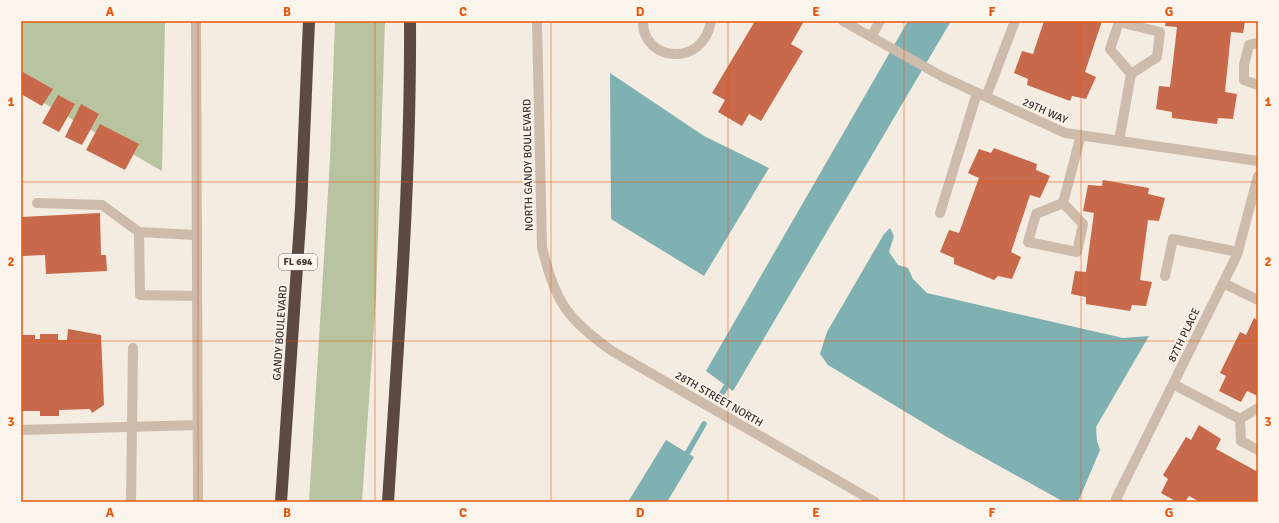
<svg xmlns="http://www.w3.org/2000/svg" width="1279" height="523" font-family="Signika,sans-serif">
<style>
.green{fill:#b8c4a0}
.water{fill:#7fb0b2}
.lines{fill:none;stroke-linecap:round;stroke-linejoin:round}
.stream{stroke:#7fb0b2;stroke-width:5.5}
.building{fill:#c8694b}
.minor{stroke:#cdbbac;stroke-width:10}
.highway{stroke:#5c4a42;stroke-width:12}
.grid{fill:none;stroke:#e8590c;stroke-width:1;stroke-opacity:0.55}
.labels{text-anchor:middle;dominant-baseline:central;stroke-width:3.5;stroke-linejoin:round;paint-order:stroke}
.shield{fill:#fbf5ee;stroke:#756b66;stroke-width:1}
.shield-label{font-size:10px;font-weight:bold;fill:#3b302b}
.street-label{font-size:11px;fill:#3b302b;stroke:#fbf5ee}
.neatline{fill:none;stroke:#e8590c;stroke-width:1.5}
.grid-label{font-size:13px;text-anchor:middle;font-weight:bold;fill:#e8590c}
</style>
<rect width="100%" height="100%" fill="#f4ebe1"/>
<path class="green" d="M21 21H165L162 171 21 90Z
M335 21H385L376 297 362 502H309L330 159Z"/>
<path class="water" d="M908 21H951L733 391 706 371Z
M610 73 704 136 769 168 704 276 611 219Z
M890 228 894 236 889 252 898 265 908 268 913 279 927 293 1123 338 1149 336 1096 427 1097 441 1100 450 1078 502H1064L947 437 828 365 820 354 827 332 884 234Z
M666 440 694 457 667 502H628Z"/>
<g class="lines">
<path class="stream" d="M721 395 730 380
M684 459 704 424"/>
</g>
<path class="building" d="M755 21H804L791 44 803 51 761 121 749 114 742 126 718 112 725 100 712 93Z
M1044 21H1102L1085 72 1096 77 1086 99 1072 96 1070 101 1027 85 1028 79 1014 73 1022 51 1033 54Z
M1166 21H1245L1243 33 1231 32 1225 92 1237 94 1233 119 1218 118 1217 124 1172 118V112L1156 109 1159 86 1170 87 1177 27 1165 26Z
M21 71 53 89 42 106 21 94Z
M58 95 75 104 59 132 42 123Z
M81 104 99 114 82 145 65 137Z
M100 124 139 144 125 170 86 150Z
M994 148 1037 164 1036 170 1050 176 1040 198 1030 195 1011 252 1021 257 1012 279 998 276 994 280 954 264V258L940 252 949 230 959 233 979 178 968 173 979 149 991 153Z
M1103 180 1149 188 1148 194 1165 198 1159 221 1148 220 1140 280 1152 282 1146 306 1132 305 1130 311 1086 304V297L1071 294 1075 271 1086 272 1094 213 1083 211 1088 185 1102 186Z
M100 213 101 255H106L107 271 46 274 45 255 21 256V217Z
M1254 318 1258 321V396L1247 391 1241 402 1219 391 1226 376 1220 373 1240 332 1246 335Z
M68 329 101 335 104 405 92 413 90 409 59 410V416H40V411H21L22 335H35V339H40V334H58V340H67Z
M1199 425 1221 439 1216 449 1258 472V502H1200L1189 496 1185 502H1177L1161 493 1168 479 1163 475 1186 437 1191 440Z"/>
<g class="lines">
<path class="minor" d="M196 21 198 502
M537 21 542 247C555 303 567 318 612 351L875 502
M643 21C642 61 703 69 711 21
M843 21 943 77 1065 133 1258 161
M871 37 880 21
M1258 43 1249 45 1244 65V80L1258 85
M986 97 1015 21
M1119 141 1131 74 1157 57 1160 32 1119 22 1110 49 1131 74
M37 203 102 205 139 232 196 235
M1063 203 1083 224 1077 252 1028 242 1036 214Z
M1063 203 1081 135
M940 213 977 93
M139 232 140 295 197 296
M1165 276 1173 239 1238 252
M1223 283 1258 300
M1173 384 1240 419
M1240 419 1241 441 1258 450
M1240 419 1258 408
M21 430 197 425
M131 502 133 348
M1118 502 1116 499 1237 255 1258 176"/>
<path class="highway" d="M281 502 301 208 309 21
M388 502C398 342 411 181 410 21"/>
</g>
<path class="grid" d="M198 21V502M375 21V502M551 21V502M728 21V502M904 21V502M1081 21V502M21 182H1258M21 341H1258"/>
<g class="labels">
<rect class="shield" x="279" y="254" width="38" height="16" rx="3"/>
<g class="shield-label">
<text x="298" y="262">FL 694</text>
</g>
<g class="street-label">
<text transform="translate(1045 111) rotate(24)">29TH WAY</text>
<text transform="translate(528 165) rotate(-91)">NORTH GANDY BOULEVARD</text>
<text transform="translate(280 333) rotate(-86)">GANDY BOULEVARD</text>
<text transform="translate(1184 335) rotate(-64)">87TH PLACE</text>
<text transform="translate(719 399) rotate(30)">28TH STREET NORTH</text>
</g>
</g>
<rect width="1279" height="523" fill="none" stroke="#fbf5ee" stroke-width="44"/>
<rect x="22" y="22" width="1235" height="479" class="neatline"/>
<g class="grid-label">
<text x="110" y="16">A</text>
<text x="287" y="16">B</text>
<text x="463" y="16">C</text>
<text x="640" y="16">D</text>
<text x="816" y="16">E</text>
<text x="992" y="16">F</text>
<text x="1169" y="16">G</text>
<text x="11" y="106">1</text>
<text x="1268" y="106">1</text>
<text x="11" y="266">2</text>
<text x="1268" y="266">2</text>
<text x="11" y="426">3</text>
<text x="1268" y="426">3</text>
<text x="110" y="517">A</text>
<text x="287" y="517">B</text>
<text x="463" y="517">C</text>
<text x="640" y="517">D</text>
<text x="816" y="517">E</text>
<text x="992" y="517">F</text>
<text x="1169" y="517">G</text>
</g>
</svg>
